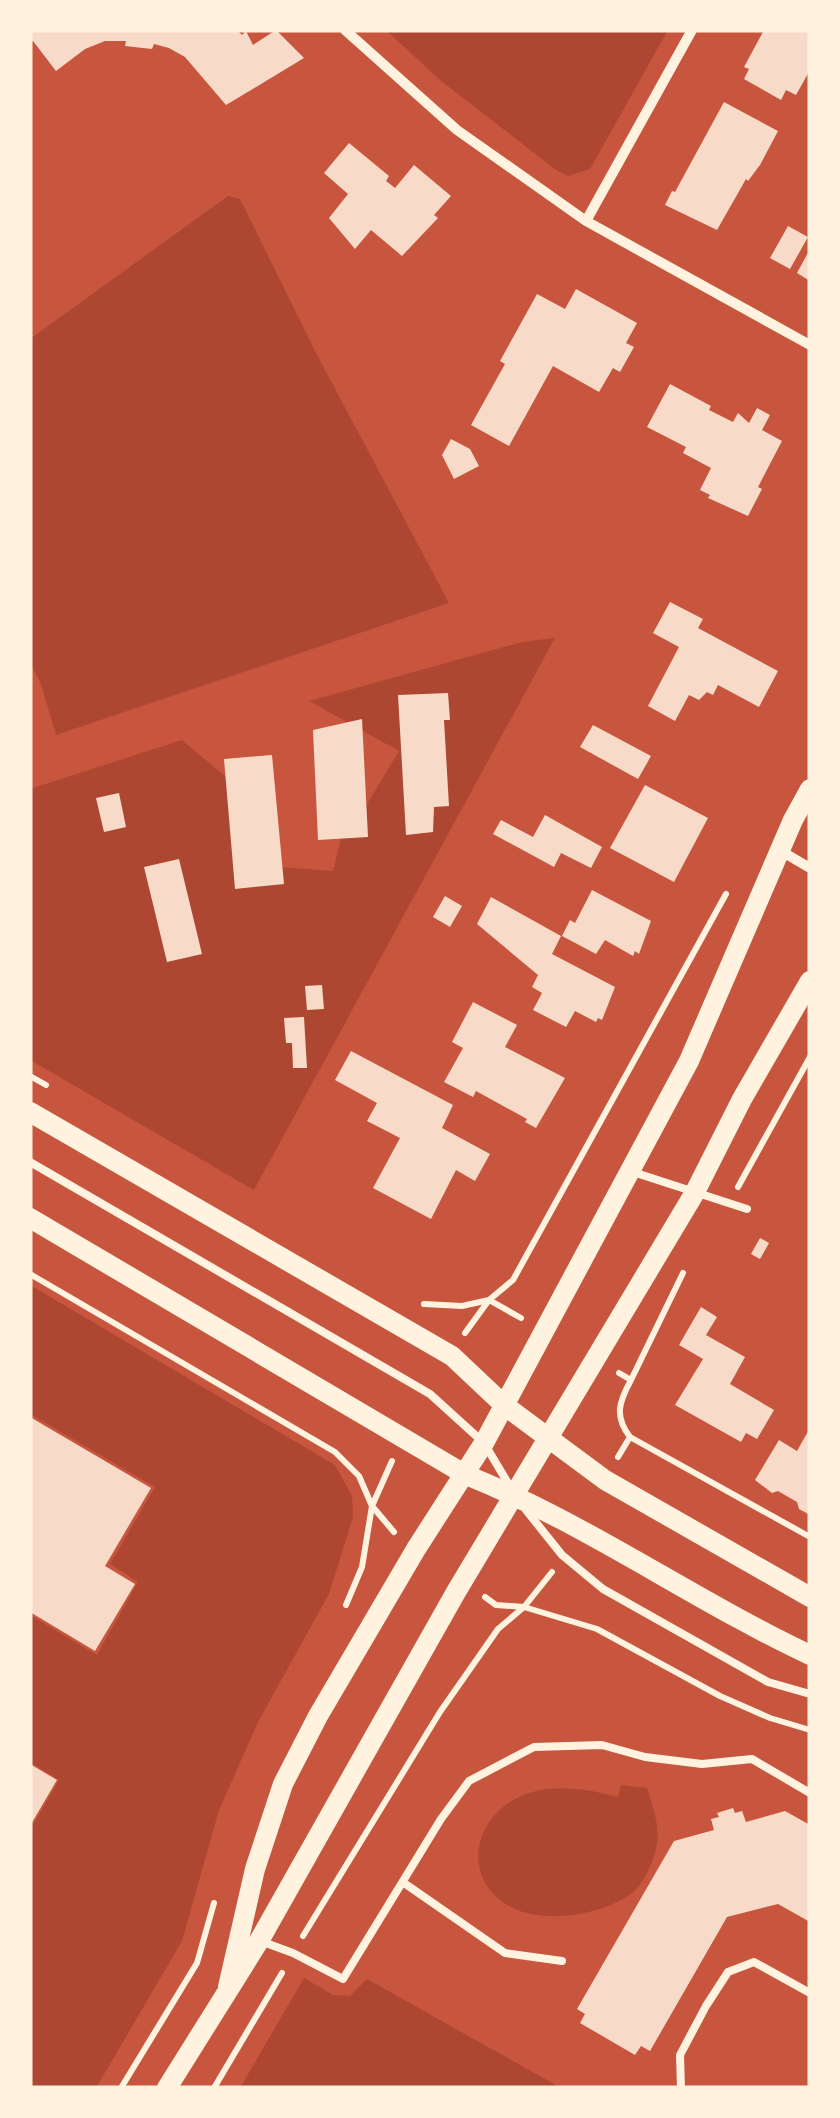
<svg xmlns="http://www.w3.org/2000/svg" width="840" height="2118" font-family="'DM Sans',sans-serif">
<style>
.green{fill:#ae4732}
.building{fill:#f7dbc8}
.lines{fill:none;stroke-linecap:round;stroke-linejoin:round}
.path{stroke:#fff3e0;stroke-width:6}
.service{stroke:#fff3e0;stroke-width:8}
.minor{stroke:#fff3e0;stroke-width:10}
.secondary{stroke:#fff3e0;stroke-width:20}
</style>
<rect width="100%" height="100%" fill="#c8553d"/>
<path class="green" d="M386 30H668L590 169 568 176 556 170 440 80Z
M228 196 240 199 315 351 449 603 56 735 41 684 30 663V339Z
M555 638 254 1190 30 1060V789L182 740 238 787 240 864 333 871 352 794 367 804 399 751 309 701 522 642Z
M30 1285 335 1465 352 1496 353 1517 329 1594 258 1722 219 1810 182 1941 96 2088H30V1830L59 1780 30 1762V1615L97 1655 138 1582 110 1564 155 1487 30 1414Z
M621 1785 647 1788C653 1807 661 1828 656 1848 654 1861 642 1887 631 1894 601 1915 546 1924 513 1908 471 1888 467 1838 502 1808 535 1780 580 1787 618 1797Z
M304 1978 333 1995 350 1996 367 1979 561 2088H240Z"/>
<path class="building" d="M30 30H237L242 35 246 31 253 45 276 30 304 58 226 105 185 57 169 48 154 44 152 49 125 46 126 41H105L85 49 56 71 33 41 30 43Z
M764 30H810V70L796 95 786 90 781 100 744 79 749 69 744 67Z
M724 102 778 131 760 165 748 181 746 179 717 230 665 205 672 191 675 192Z
M349 143 389 176 386 181 395 188 414 165 451 196 434 215 438 218 402 256 371 230 355 249 329 218 348 194 324 173Z
M788 226 808 237 790 269 770 258Z
M810 249V281L797 273Z
M576 289 637 323 626 343 634 347 620 372 613 368 599 392 553 366 509 446 471 425 505 364 500 361 537 294 565 309Z
M670 384 711 406 709 410 733 422 738 413 749 423 757 408 770 415 762 430 782 441 758 487 762 489 748 516 708 498 710 495 700 490 711 468 683 453 686 447 647 427Z
M451 439 470 449 479 466 454 479 442 455Z
M670 602 703 619 698 628 778 671 759 707 718 685 713 695 707 692 699 700 689 695 675 721 648 706 679 647 653 633Z
M448 693 450 720H444L449 806 434 807 433 832 406 835 398 695Z
M362 719 368 837 318 840 313 730Z
M593 725 651 756 638 779 580 747Z
M272 755 284 884 235 889 224 759Z
M645 785 708 818 674 882 610 848Z
M119 793 126 827 104 832 96 798Z
M545 815 602 847 591 868 561 853 554 867 493 834 501 820 533 837Z
M179 859 202 954 167 962 144 867Z
M592 890 651 921 639 954 635 951 633 956 605 940 596 954 562 936 570 920 575 923Z
M445 896 462 906 450 927 433 917Z
M491 897 561 936 552 954 615 987 602 1020 598 1018 596 1022 575 1011 566 1027 533 1010 542 993 532 987 538 975 477 924Z
M322 985 324 1009 307 1010 305 986Z
M473 1002 517 1025 505 1047 565 1078 536 1128 525 1122 527 1119 476 1091 473 1097 444 1082 463 1048 452 1042Z
M304 1017 307 1068H293L292 1043H286L284 1018Z
M351 1051 453 1105 442 1128 490 1154 475 1181 456 1170 431 1219 373 1188 400 1138 367 1121 377 1103 335 1080Z
M760 1238 769 1243 760 1259 751 1254Z
M701 1307 717 1317 706 1335 745 1357 730 1384 774 1410 757 1439 746 1433 741 1442 675 1405 703 1359 679 1345Z
M30 1417 151 1488 105 1566 135 1584 95 1651 30 1612Z
M810 1428V1515L799 1509 797 1502 778 1491 772 1493 755 1480 779 1440 797 1451Z
M30 1764 57 1780 30 1826Z
M733 1808 735 1813 742 1811 746 1822 785 1811 810 1825V1922L778 1904 727 1917 650 2051 641 2046 635 2055 580 2023 585 2014 577 2009 674 1841 714 1830 711 1819 719 1817 717 1813Z"/>
<g class="lines">
<path class="path" d="M30 1076 46 1085
M738 1187 810 1057
M30 1274 335 1452 359 1476 372 1506 394 1532
M424 1304 462 1306 489 1300 521 1318
M465 1333 489 1300 513 1280 726 894
M619 1373 631 1380C619 1402 614 1416 630 1437L810 1537
M631 1380 683 1273
M618 1457 630 1437
M485 1597 496 1605 524 1607 597 1629 720 1696 770 1718 810 1730
M346 1605 362 1567 372 1506 392 1461
M303 1936 440 1712 498 1629 524 1607 552 1572
M121 2088 197 1963 214 1903
M214 2088 282 1973"/>
<path class="service" d="M30 1162 430 1394 484 1443 512 1490
M633 1172 747 1209
M526 1510 562 1555 603 1589 768 1682 810 1694
M404 1883 505 1953 562 1961
M263 1942 293 1953 343 1979 441 1819 469 1781 534 1747 602 1745 645 1757 702 1764 752 1759 810 1793
M681 2088 680 2055 706 2006 728 1972 754 1962 810 1993"/>
<path class="minor" d="M345 30 457 130 586 221 810 345
M586 221 692 30
M781 851 810 868"/>
<path class="secondary" d="M30 1112 452 1356 504 1405 605 1480 810 1597
M30 1218 466 1475C586 1523 693 1600 810 1655
M228 1987 255 1869 283 1784 318 1716 416 1549 484 1443 689 1061 793 820 810 789
M167 2088 259 1941 456 1592 694 1194 742 1099 810 981"/>
</g>
<rect width="840" height="2118" fill="none" stroke="#fff3e0" stroke-width="65"/>
</svg>
